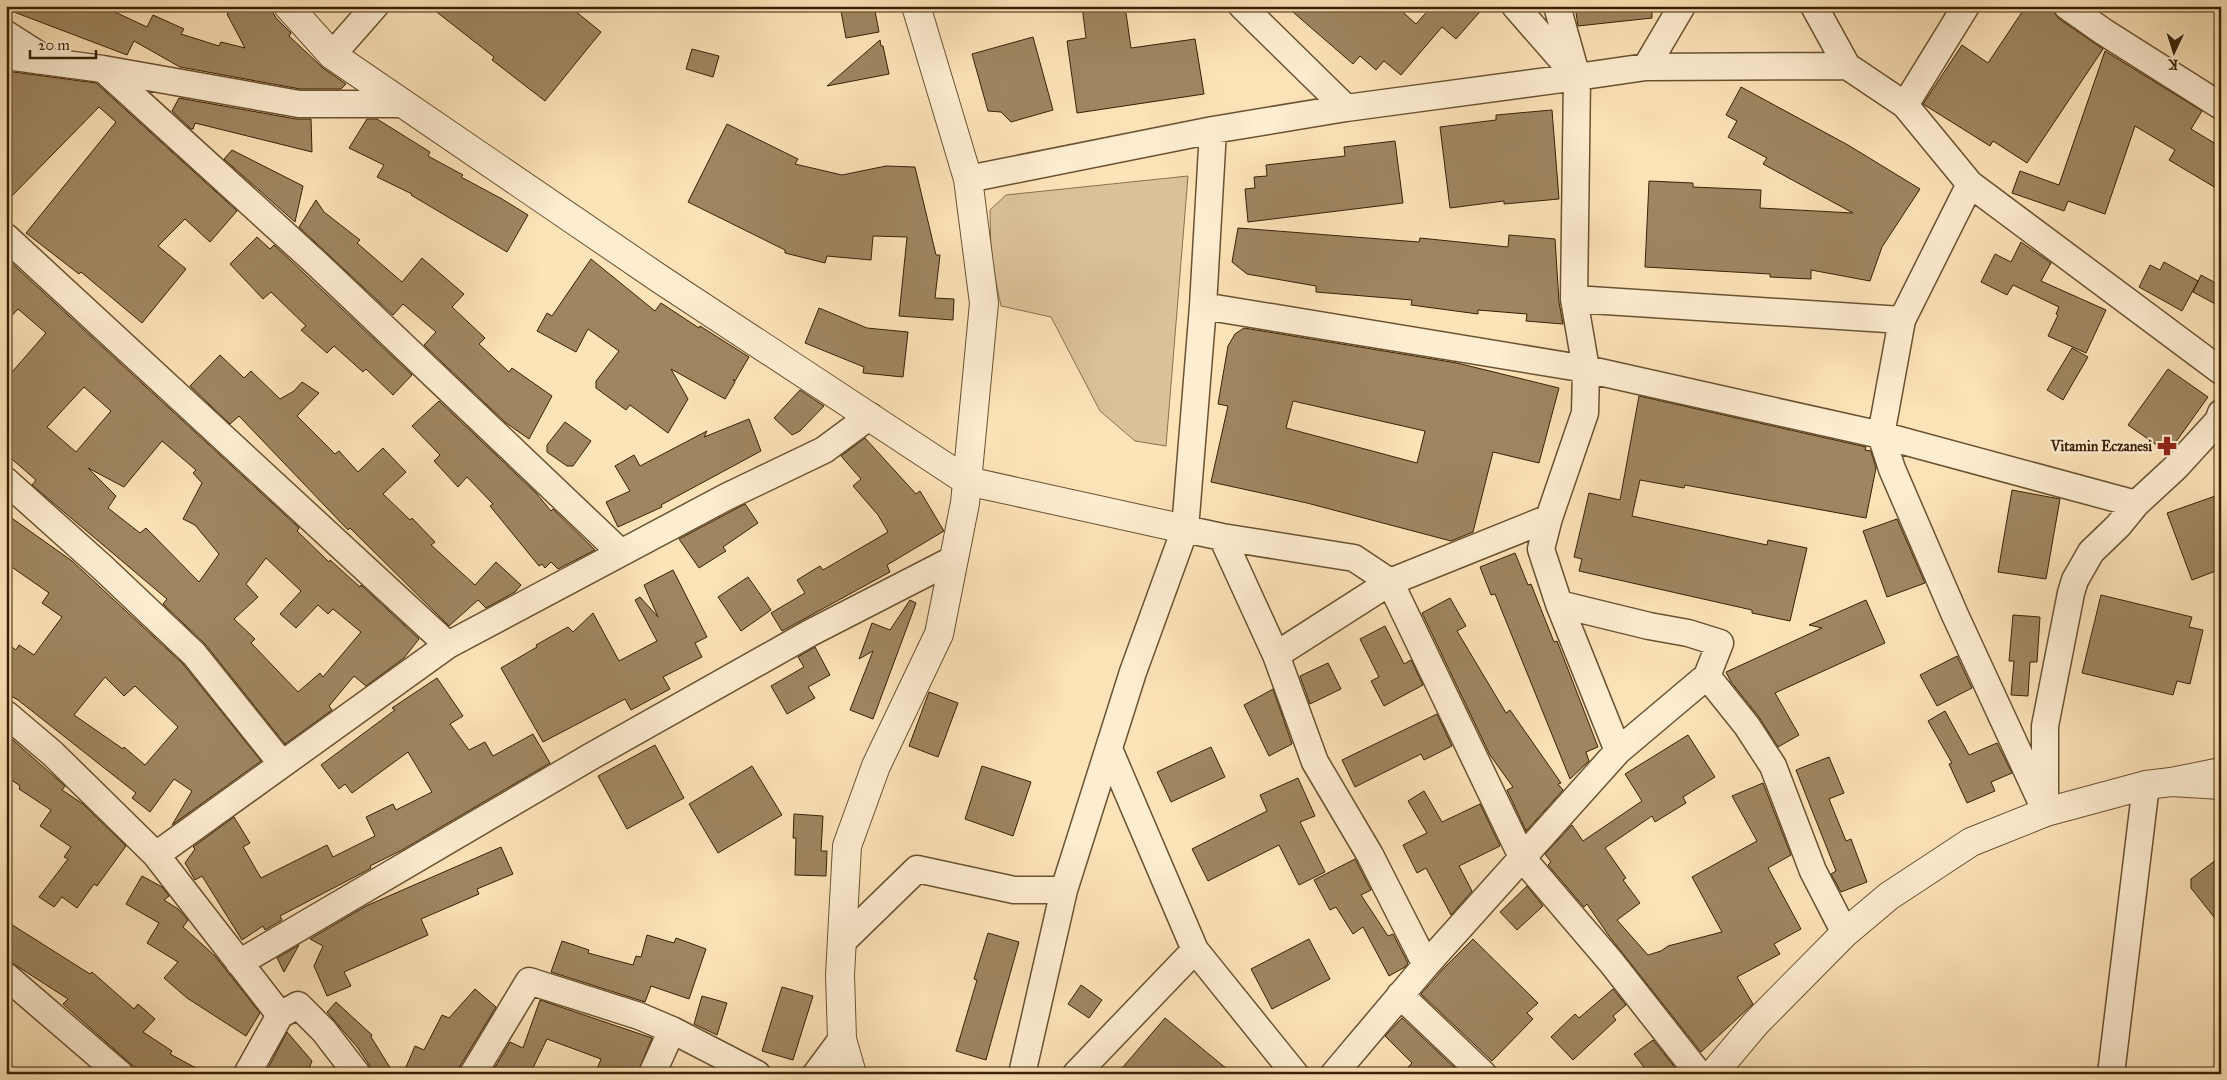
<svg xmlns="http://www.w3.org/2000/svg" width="2227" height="1080" font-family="'IM FELL Great Primer',serif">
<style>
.green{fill:#dcc299;stroke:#8a724e}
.building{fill:#9f8661;stroke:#392103;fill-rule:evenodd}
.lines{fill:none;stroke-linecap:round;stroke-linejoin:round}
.minor-casing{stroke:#6a5230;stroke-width:29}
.tertiary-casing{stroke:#6a5230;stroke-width:30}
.minor{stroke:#feedd1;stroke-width:26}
.tertiary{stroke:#feedd1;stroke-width:28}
.labels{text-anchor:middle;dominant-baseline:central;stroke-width:5;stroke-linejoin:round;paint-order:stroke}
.poi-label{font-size:14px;font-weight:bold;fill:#392103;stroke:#feedd1;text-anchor:end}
</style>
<rect width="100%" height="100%" fill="#fde3b8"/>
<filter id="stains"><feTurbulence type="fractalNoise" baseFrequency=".004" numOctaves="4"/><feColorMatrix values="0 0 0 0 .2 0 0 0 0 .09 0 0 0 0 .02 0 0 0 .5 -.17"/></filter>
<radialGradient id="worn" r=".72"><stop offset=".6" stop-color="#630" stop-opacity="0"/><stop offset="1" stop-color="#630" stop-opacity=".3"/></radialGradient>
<path class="green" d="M1188 176 1166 446 1135 441 1100 411 1051 317 1001 306 991 258 990 210 1006 195Z"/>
<path class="building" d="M6 6H102L147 27 153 15 184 29 181 34 219 46 221 42 245 48 227 14 234 6H269L276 18 291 33 289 36 323 68 346 84 341 89H300L180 67 134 41 127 55 6 9Z
M429 6H569L601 32 545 101 492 60 494 57Z
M840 6H874L879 32 846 38Z
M1082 6H1125L1131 48 1195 39 1204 94 1077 113 1067 41 1086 38Z
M1286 6H1396L1416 24 1432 6H1485L1456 39 1442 27 1401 75 1384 61 1376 70 1360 56 1353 64Z
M1575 6H1652V18L1578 26Z
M2026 6H2047L2053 10 2058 18 2103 49 2027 163 1993 141 1990 146 1923 104 1962 45 1988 63Z
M1033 37 1053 110 1011 122 1001 112 988 111 972 54Z
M880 40 881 46H883L889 74 827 86Z
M692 49 719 56 713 77 686 69Z
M2105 51 2202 111 2191 129 2221 147V191L2169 160 2175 150 2135 126 2105 214 2068 201 2064 211 2012 193 2020 171 2059 185Z
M6 71 96 83 237 211 210 242 185 219 158 246 186 269 142 323 81 272 79 274 26 233 116 122 99 107 6 202Z
M1741 87 1848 145 1920 189 1882 247 1870 281 1811 270V279L1770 277V274L1645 267 1649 181 1693 183V187L1761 190 1760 208 1853 213 1763 164 1767 158 1728 137 1737 121 1726 115Z
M179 98 296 119H311L312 152 195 123 193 129H191L172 111Z
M1552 110 1559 199 1504 204V201L1450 208 1440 127 1496 120V115Z
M367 119H377L430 152 428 156 463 175 461 177 502 199 528 215 507 252 411 195 412 194 377 177 384 165 349 148Z
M727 124 798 159 795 164 842 175 886 166 915 167 936 255H940L935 298 954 299 953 320 899 316 907 237 873 236 871 260 827 256 825 263 785 253V250L688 202Z
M1395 141 1403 203 1248 222 1245 189 1255 188 1254 177 1267 176 1266 165 1345 156 1344 147Z
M232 150 303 186 295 222 224 159Z
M316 200 324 212 360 240 357 243 402 282 422 258 464 294 452 307 485 338 479 344 509 372 512 368 552 396 529 439 506 423 424 345 436 332 403 304 393 315 299 227Z
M1238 228 1419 242 1420 238 1508 247 1509 235 1555 239 1559 302 1563 324 1526 321 1527 314 1478 310V314L1411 305 1412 300 1316 292V286L1247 274 1232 262Z
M257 237 270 249 274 245 412 375 393 395 366 369 363 372 334 346 327 353 301 330 306 326 271 292 263 299 230 264Z
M2021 242 2051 263 2041 281 2106 310 2086 353 2048 336 2058 315 2056 314 2059 307 2013 285 2007 295 1981 282 1995 254 2011 262Z
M6 258 297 526 299 528 297 531 329 562 330 560 360 587 361 585 419 639 404 658 366 686 354 676 329 706 332 710 285 744 206 645 163 604 167 599 32 485 36 480 6 454V379L46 333 18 309 6 322ZM84 387 111 411 76 452 47 427ZM162 441 196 470 193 473 202 483 183 519 195 525 219 554 199 582 146 528 140 533 108 508 116 496 88 468 124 487ZM266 558 301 591 280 614 296 628 318 605 328 614 333 609 361 632 323 677 320 673 298 692 251 643 255 639 234 619 258 597 246 584Z
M591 259 655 311 661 303 699 328 700 326 749 357 735 381 733 379 735 382 725 399 671 369 688 399 668 433 630 405 626 410 596 388V381L619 351 588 329 576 352 537 331 547 313 552 316Z
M2164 262 2198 281 2182 311 2139 287 2150 265 2160 270Z
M2201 275 2221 286V307L2193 292Z
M819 308 867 328 908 332 903 377 863 373 864 367 805 343Z
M1244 328 1457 363 1559 388 1539 463 1493 452 1473 532 1451 541 1307 503 1211 482 1228 406 1218 404 1228 346 1235 334ZM1293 401 1425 431 1417 463 1286 428Z
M2072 348 2088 357 2063 400 2047 390Z
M220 355 244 378 251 371 280 399 294 391 302 382 319 393 297 416 335 454 339 451 358 472 383 448 406 472 383 494 410 520 412 518 435 542 431 545 475 585 496 562 521 585 515 592 486 608 478 600 449 626 350 528 348 530 239 416 230 424 190 386Z
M2168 369 2208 397 2168 453 2128 425Z
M800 390 824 406 800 431 792 435 774 418Z
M1639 396 1866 447 1865 450 1871 451 1876 468 1866 518 1685 485 1684 488 1640 480 1632 516 1767 545 1768 540 1807 548 1790 621 1752 613V610L1579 571 1582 559 1574 557 1589 493 1620 500Z
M439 401 536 493 551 511 553 509 595 550 558 569 551 562 545 568 542 564 539 566 490 506 493 504 467 477 458 487 434 461 440 455 412 426Z
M749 419 761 451 661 505 662 507 618 527 606 502 630 491 615 466 634 455 640 466 707 431 704 437Z
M565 422 591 441 573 466H567L547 452V445Z
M865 438 916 494 920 491 944 531 887 565 890 572 782 631 771 613 805 593 797 580 820 566 823 570 888 532 878 515 853 486 861 479 841 456Z
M2012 490 2060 499 2046 579 1998 572Z
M2221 494V569L2192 580 2167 513Z
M745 504 758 523 723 547 726 551 699 568 679 539Z
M6 514 72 561 183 664 261 761 172 825 192 791 174 779 150 812 132 798 136 793 18 700 6 693V643L16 650 19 645 34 655 62 617 42 603 49 593 6 563ZM105 677 124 696 135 686 178 727 145 765 124 747 123 749 74 715Z
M1897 519 1925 583 1887 597 1863 531Z
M1515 553 1528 585 1531 584 1554 642 1557 641 1598 747 1586 752 1589 761 1570 779 1495 594 1491 595 1480 567Z
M673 570 707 637 695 643 702 657 663 677 670 689 631 710 625 699 543 742 501 668 537 647 536 645 568 627 573 632 593 613 619 661 657 641 635 600 640 597 658 617 644 585Z
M748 577 771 610 741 631 718 597Z
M2101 595 2192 617 2189 627 2203 630 2190 684 2177 681 2173 695 2082 673Z
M1450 598 1466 626 1457 631 1506 713 1510 710 1561 783 1558 784 1563 790 1526 831 1507 790 1513 787 1490 755 1422 613Z
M910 600 916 603 873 719 850 710 873 651 859 659 872 623 890 630Z
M1866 600 1885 643 1775 693 1799 735 1778 747 1759 717 1731 682 1726 672 1822 628 1809 625Z
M2013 615 2040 617 2037 662H2030L2028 696 2011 695 2014 661H2009Z
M1385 626 1404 664 1411 660 1423 685 1384 706 1371 681 1379 677 1360 639Z
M815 647 830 675 808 687 815 698 787 714 771 686 804 667 798 657Z
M1957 656 1972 688 1937 706 1920 675Z
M1328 663 1341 689 1310 704 1300 676Z
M437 678 463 716 450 724 469 750 485 742 493 756 533 734 550 763 402 850 370 866 371 868 364 872 280 916 282 920 265 930 263 926 242 940 202 876 195 880 185 863 195 849 193 847 234 817 250 843 243 847 261 878 327 845 333 857 375 836 366 817 393 804 396 810 432 792 408 752 352 793 345 784 339 789 321 765 395 710 392 708Z
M1273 689 1292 744 1269 756 1244 705Z
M929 692 958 703 938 757 909 746Z
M1945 711 1969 755 1997 743 2012 773 1991 782 1995 791 1967 803 1949 764 1952 763 1928 721Z
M1437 714 1452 746 1424 760 1421 754 1355 787 1342 760Z
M6 734 65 786 62 790 83 804 126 846 97 886 94 884 77 908 62 897 54 907 39 897 68 859 64 857 71 847 40 826 51 810 19 789 20 786 6 776Z
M1688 735 1715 777 1683 797 1686 803 1655 822 1652 816 1605 848 1626 878 1623 880 1640 903 1617 920 1648 955 1661 951 1668 946 1722 932 1692 877 1757 841 1732 796 1763 783 1791 855 1768 868 1801 929 1774 944 1780 954 1737 977 1753 1004 1701 1052 1609 936 1587 904 1584 907 1548 865 1551 862 1545 854 1572 825 1583 841 1642 801 1625 774Z
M655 745 684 798 627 829 598 776Z
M1211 747 1225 777 1171 802 1157 772Z
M1829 757 1844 793 1829 799 1846 841 1851 839 1867 882 1841 892 1831 874 1836 871 1796 770Z
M752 766 782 815 718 853 689 804Z
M982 766 1031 782 1013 836 965 819Z
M1298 778 1315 816 1300 822 1325 872 1299 885 1279 845 1208 881 1192 849 1267 811 1260 795Z
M1424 791 1442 822 1480 804 1500 846 1459 866 1472 891 1451 915 1426 868 1417 873 1403 845 1427 833 1408 801Z
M794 814 823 816 821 851H827L826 876 795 875 796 838H793Z
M501 847 513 874 477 889 479 894 421 919 428 935 344 972 351 986 327 996 314 966 323 946 310 939 366 906Z
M2221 856V926L2191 888V879Z
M1355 859 1371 890 1361 895 1388 936 1393 934 1408 963 1405 967 1389 976 1363 927 1353 934 1336 907 1330 910 1314 880Z
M142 876 162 887 169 896 164 900 178 909 188 920 183 927 215 956 260 1013 246 1036 187 998 164 978 178 962 147 943 159 923 126 904Z
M1527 886 1543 906 1517 930 1500 912Z
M6 921 90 974 92 972 134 1009 138 1004 155 1019 143 1032 172 1051 170 1054 207 1074H144L132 1065 63 1004 68 999 6 959Z
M988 933 1019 942 986 1060 956 1051 977 980 974 979Z
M647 935 674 943 676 938 706 949 689 999 651 986 645 1002 551 972 562 941 589 950 588 953 633 965 636 956 641 957Z
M1309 939 1330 979 1272 1009 1251 969Z
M1473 939 1538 1003 1527 1013 1533 1019 1492 1061 1421 994 1443 969Z
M299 945 284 972 277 958Z
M1081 985 1102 1000 1089 1018 1068 1004Z
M782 987 813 996 793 1060 762 1051Z
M475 989 496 1007 460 1066 458 1074H403L415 1046 424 1050 442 1015 449 1018Z
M1613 989 1626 1005 1613 1016 1616 1020 1573 1060 1551 1037 1575 1014 1579 1018Z
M702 996 727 1003 717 1035 694 1024Z
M540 1000 652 1038 637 1074H595L601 1059 547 1039 530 1074H491L510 1042 523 1048Z
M336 1002 372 1035 371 1037 394 1074H375L358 1048 327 1012Z
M1165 1018 1233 1074H1117Z
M1402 1018 1461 1074H1402L1412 1063 1385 1036Z
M287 1032 312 1061 307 1074H265Z
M1653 1040 1680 1074H1649L1634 1054Z"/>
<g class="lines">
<defs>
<path id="minor" d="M1242 6 1346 108
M1557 6 1577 77 1646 67 1682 6
M1814 6 1847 66 1905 105 1970 184
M2067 6 2104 32 2221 106
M6 34 42 57
M332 55 375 6
M6 56 103 69 314 261 620 552
M1646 67 1847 66
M103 69 299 104H404
M1905 105 1966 6
M968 179 1213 130 1346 108 1577 77
M6 237 448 645
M1574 299 1902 320
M1203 306 1586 369 1881 435 1892 469 1955 615 2046 812
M6 481 102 567 194 654 282 764
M2136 504 1881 435 1902 320 1970 184 2221 371
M1185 529 1222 537 1354 558 1390 582 1523 859 1611 962 1699 1074
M1222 537 1276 655
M1559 604 1649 626 1688 633 1720 643 1707 676
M6 714 52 753 156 855 280 1015 247 1074
M1109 749 1195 950 1295 1074
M1618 751 1707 676 1747 726 1773 766 1813 871 1845 933
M2045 803V726L2071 593 2075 580 2091 552 2118 526 2136 504 2176 467 2218 421 2221 413
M156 855 448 645 726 497 824 450 870 416
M842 942 917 869 1014 890H1064
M239 963 590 757 810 633 954 559
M1426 965 1370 855 1315 762 1276 655 1390 582 1549 518
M6 976 120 1074
M1400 995 1483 1074
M280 1015 298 1005 324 1031 357 1074
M473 1074 529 981 639 1016 672 1030 757 1074
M652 1074 672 1030
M816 1074 842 1039
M1022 1074 1064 890 1133 672 1185 529 1203 306 1213 130
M1076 1074 1195 950
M1334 1074 1426 965 1618 751 1559 604 1541 549 1549 518 1585 413 1586 369 1574 299 1577 77 1515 6
M2111 1074 2146 785"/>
<path id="tertiary" d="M288 6 332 55 660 279 967 481 1185 529
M2221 772 2171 782 2221 785
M852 1074 842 1039 840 975 847 846 876 766 939 634 965 503 984 303 968 179 916 6
M1713 1074 1756 1023 1845 933 1889 896 1971 842 2046 812 2146 785 2171 782"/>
</defs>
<use href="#minor" class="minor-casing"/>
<use href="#tertiary" class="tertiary-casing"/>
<use href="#minor" class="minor"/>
<use href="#tertiary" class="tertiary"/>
</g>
<defs>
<symbol id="pharmacy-bare" viewBox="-9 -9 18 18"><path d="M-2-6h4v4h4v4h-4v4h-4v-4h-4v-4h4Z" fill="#8f2418" stroke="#feedd1" stroke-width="2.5" paint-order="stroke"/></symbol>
</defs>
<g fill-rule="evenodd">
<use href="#pharmacy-bare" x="2153" y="432" width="28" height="28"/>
</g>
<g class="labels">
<g class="poi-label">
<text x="2152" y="446">Vitamin Eczanesi</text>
</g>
</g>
<rect width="2227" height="1080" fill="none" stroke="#fde3b8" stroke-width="25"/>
<rect x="8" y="8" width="2212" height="1065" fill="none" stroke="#392103" stroke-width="2.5"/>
<rect x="12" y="12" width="2202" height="1055" fill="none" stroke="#392103"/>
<g transform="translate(2174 52) rotate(184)" stroke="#feedd1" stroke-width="4" paint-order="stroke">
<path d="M0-4L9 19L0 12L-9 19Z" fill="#392103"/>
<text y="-8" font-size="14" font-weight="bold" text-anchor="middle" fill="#392103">K</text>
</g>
<path d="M30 50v8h66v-8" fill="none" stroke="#392103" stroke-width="2.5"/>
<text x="38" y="50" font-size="15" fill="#392103" stroke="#feedd1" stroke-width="4" paint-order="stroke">20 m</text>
<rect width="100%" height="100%" filter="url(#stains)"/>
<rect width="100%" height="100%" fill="url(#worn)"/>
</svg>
